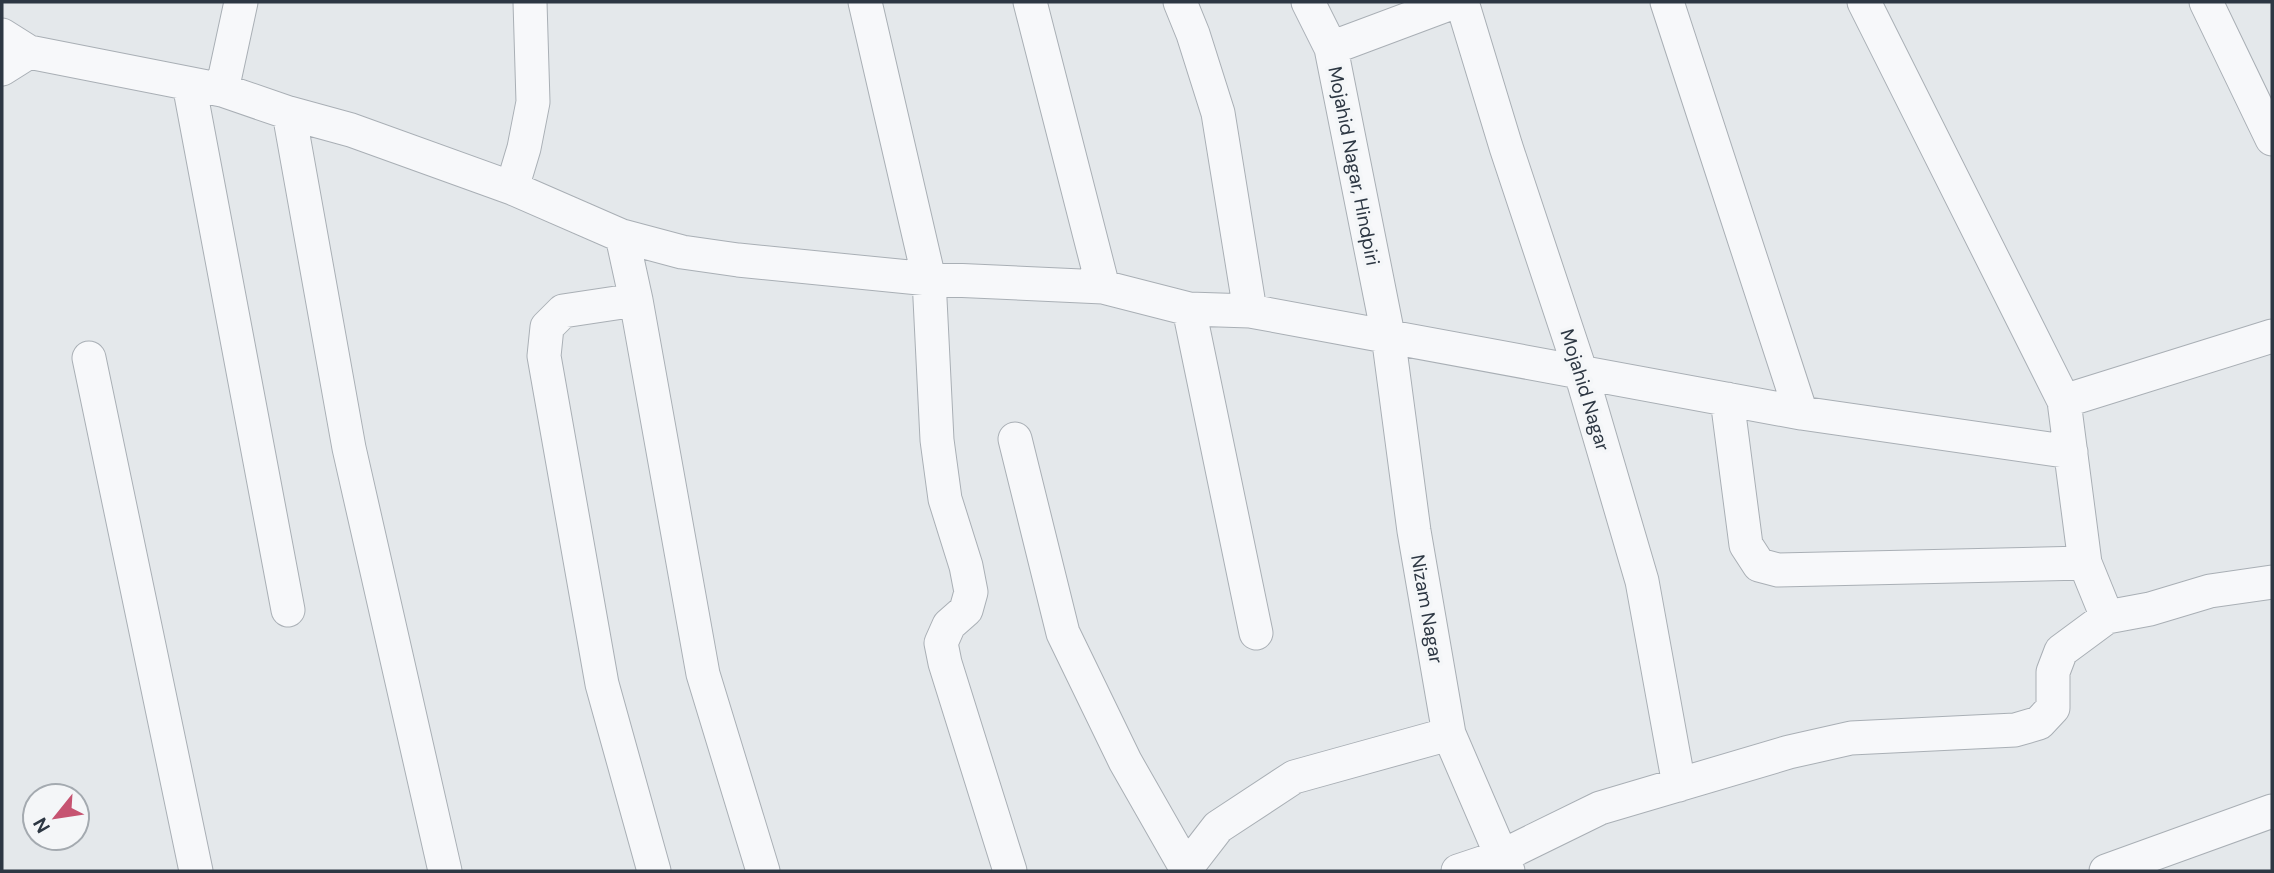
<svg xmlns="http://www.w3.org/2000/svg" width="2274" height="873" font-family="'DM Sans',sans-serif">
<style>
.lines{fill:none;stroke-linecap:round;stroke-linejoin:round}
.street-casing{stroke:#a9afb5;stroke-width:35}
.street{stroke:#f7f8fa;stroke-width:33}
.labels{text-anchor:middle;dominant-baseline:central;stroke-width:7;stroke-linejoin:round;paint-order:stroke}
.street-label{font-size:19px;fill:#2d3743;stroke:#f4f6f8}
</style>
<rect width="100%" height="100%" fill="#e4e8eb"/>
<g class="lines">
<defs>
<path id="street" d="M865 2 929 279 937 440 945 499 966 566 971 592 966 610 949 625 941 643 945 663 1010 871
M1030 2 1103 287
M1180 2 1193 34 1218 113 1250 311
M1308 2 1331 48 1388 335 1414 531 1449 734 1508 871
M1462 2 1506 147 1581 373 1642 581 1679 785
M1864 2 2064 401 2085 563 2107 617
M2206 2 2272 139
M2 35 29 52 222 90 289 113 351 130 512 188 622 236 682 252 738 260 929 279 1103 287 1189 309 1250 311 1801 413 1667 2
M1331 48 1454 2
M2 69 29 52
M189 84 288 610
M222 90 241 2
M289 113 349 448 445 871
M512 188 524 148 533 102 530 2
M622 236 636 300 703 674 763 871
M636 300 563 311 547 327 544 356 602 684 654 871
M1189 309 1256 633
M89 358 196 871
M1727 399 1746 545 1759 565 1778 570 2085 563
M2064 401 2272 336
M1801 413 2071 452
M1015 439 1063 633 1125 761 1186 868
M1184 871 1218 827 1294 777 1449 734
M1458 871 1500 857 1600 808 1789 752 1851 738 2015 730 2039 723 2053 708V672L2061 651 2107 617 2150 609 2210 591 2272 582
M2106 871 2272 811"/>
</defs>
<use href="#street" class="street-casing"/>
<use href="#street" class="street"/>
</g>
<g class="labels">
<g class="street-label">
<text transform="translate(1354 166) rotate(79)">Mojahid Nagar, Hindpiri</text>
<text transform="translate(1585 390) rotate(73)">Mojahid Nagar</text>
<text transform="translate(1427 609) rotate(80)">Nizam Nagar</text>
</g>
</g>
<rect width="2274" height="873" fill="none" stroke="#2d3743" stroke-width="7"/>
<g transform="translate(56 817) rotate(240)"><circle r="33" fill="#f4f6f8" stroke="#a4aab0" stroke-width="2"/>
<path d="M0-5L12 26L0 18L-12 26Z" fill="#c65371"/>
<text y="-10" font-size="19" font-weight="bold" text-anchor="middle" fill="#2d3743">N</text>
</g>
</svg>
